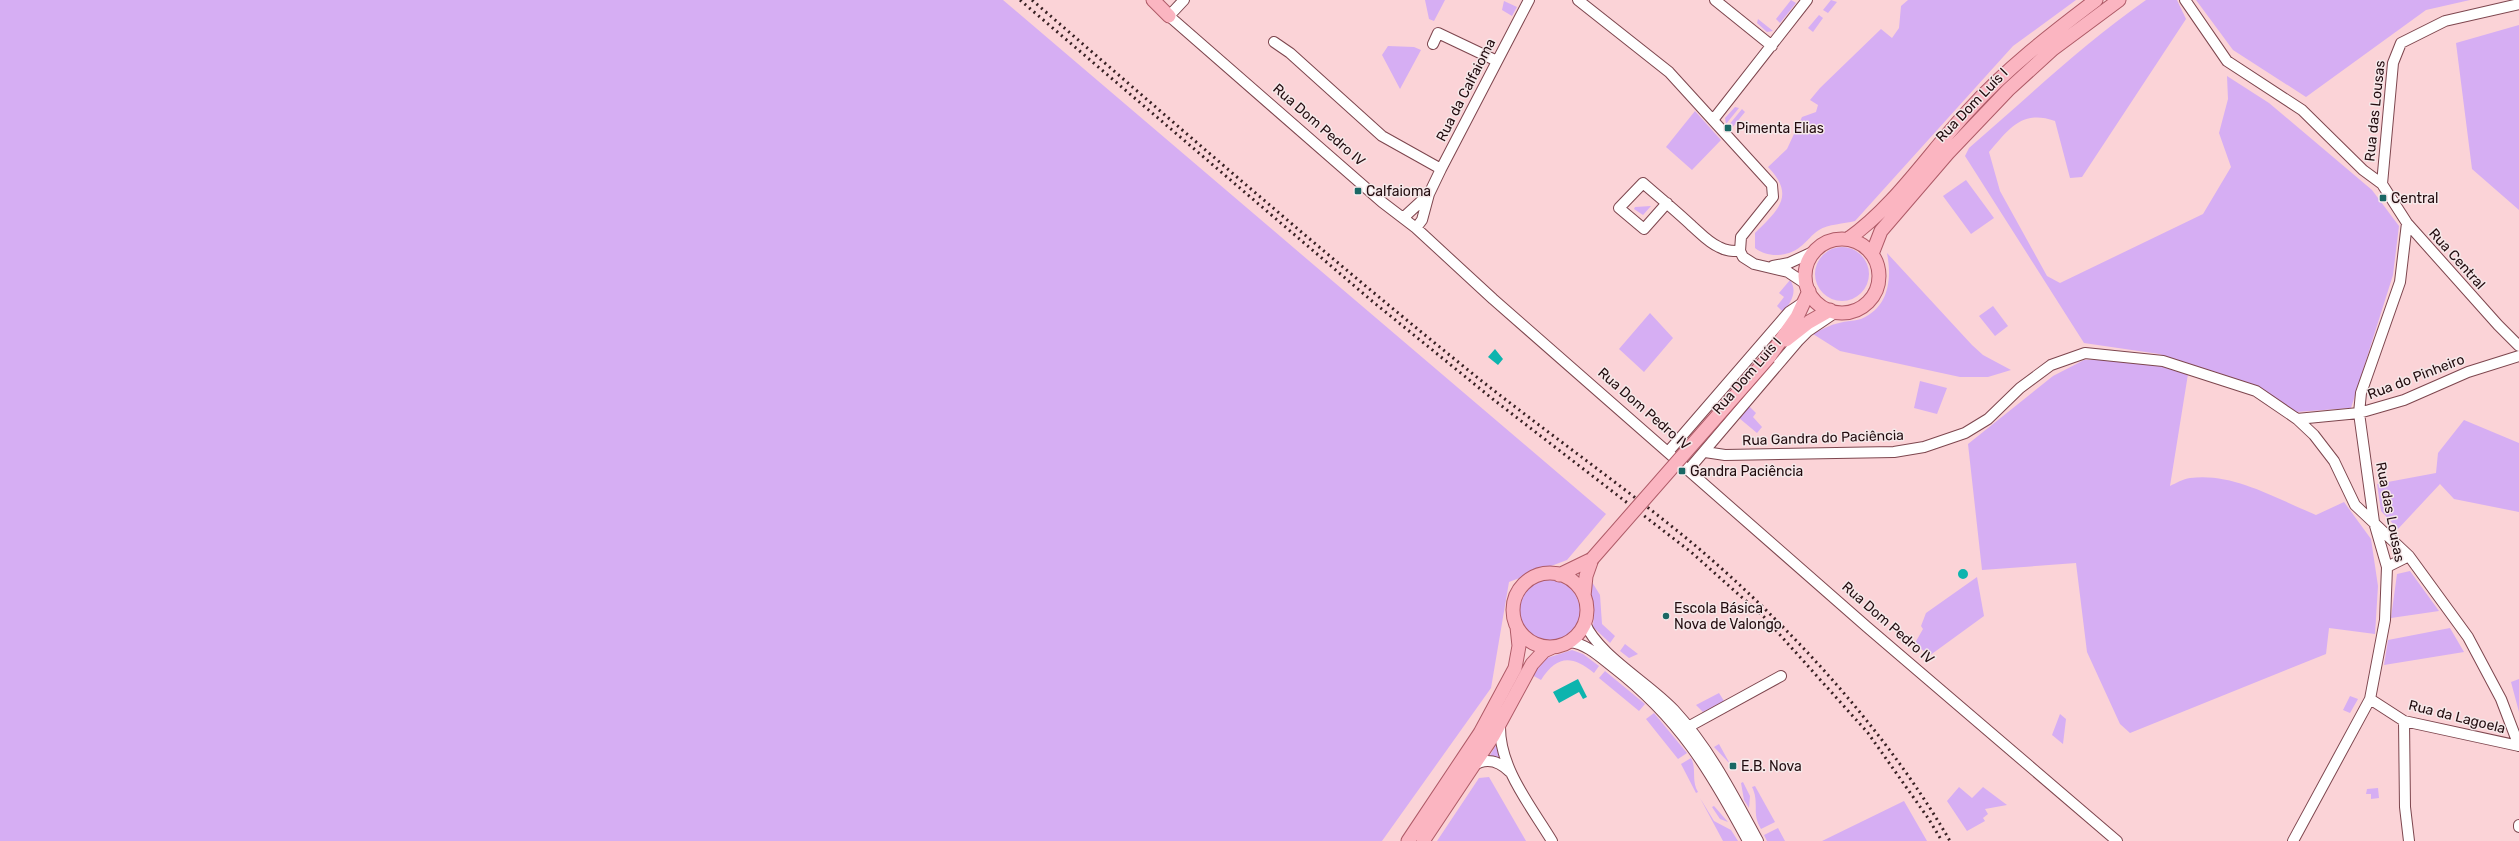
<svg xmlns="http://www.w3.org/2000/svg" width="2519" height="841" font-family="Rubik,sans-serif">
<style>
.green{fill:#d6aef3}
.water{fill:#0db4ae}
.lines{fill:none;stroke-linecap:round;stroke-linejoin:round}
.minor-casing{stroke:#7d464e;stroke-width:12}
.major-casing{stroke:#ae5a67;stroke-width:15}
.minor{stroke:#fff;stroke-width:10}
.major{stroke:#fbb5c1;stroke-width:13}
.rail{stroke:#382023;stroke-width:3;stroke-dasharray:2 4;stroke-linecap:butt}
.major-bridge-casing{stroke:#ae5a67;stroke-width:15;stroke-linecap:butt}
.major-bridge{stroke:#fbb5c1;stroke-width:13}
.poi-dot{fill:#1a6764;stroke:#f5e8e9;stroke-width:1.5}
.labels{text-anchor:middle;dominant-baseline:central;stroke-width:3;stroke-linejoin:round;paint-order:stroke}
.street-label{font-size:14px;fill:#220c0f;stroke:#f5e8e9}
.poi-label{font-size:14px;fill:#220c0f;stroke:#f5e8e9;text-anchor:start}
</style>
<rect width="100%" height="100%" fill="#fbd3d7"/>
<path class="green" d="M0 0H1003L1606 514 1567 560 1509 582 1491 688 1382 841H0Z
M1425 0H1445L1434 21 1429 19Z
M1791 0 1796 3 1780 23 1776 19Z
M1831 0 1837 2 1828 13 1823 10Z
M1908 0H2076L2013 46 1855 221C1844 224 1828 224 1819 230 1812 234 1807 242 1800 247 1788 257 1767 258 1755 248V233C1778 210 1796 196 1768 167L1787 149 1802 117 1816 112 1818 105 1810 100 1820 88 1881 29 1892 38 1899 28 1901 6Z
M2146 0H2177L2186 19 2082 177 2070 178 2055 121C2022 109 2009 129 1989 152L2000 191 2047 276 2060 283 2203 214 2231 167 2219 133 2228 99 2227 76 2269 103 2372 190 2399 226 2393 275 2351 408 2296 412 2258 386 2159 354 2084 343 1965 156 1969 148C2027 98 2083 44 2146 0Z
M2196 0H2470L2426 10 2306 97 2233 50Z
M1504 1 1517 7 1512 16 1502 10Z
M1819 15 1823 18 1813 32 1808 28Z
M1758 19 1773 31 1767 32 1757 23Z
M2519 25V210L2472 169 2456 43Z
M1388 46 1414 47 1421 50 1400 89 1382 55Z
M1735 107 1739 108 1726 124 1725 118Z
M1742 109 1745 112 1731 129 1728 126Z
M1695 111 1721 140 1692 170 1666 147Z
M1966 180 1994 218 1971 234 1943 196Z
M1651 206 1643 215 1634 209 1635 207Z
M1815 274a27 27 0 1 1 54 0a27 27 0 1 1-54 0Z
M1887 253 1972 345 1983 355 2011 370 1988 377H1960L1840 351 1813 334C1822 329 1830 325 1839 323 1846 321 1854 321 1861 319 1889 307 1892 279 1887 253Z
M1790 280C1798 291 1791 303 1783 312L1777 306 1784 297 1779 293Z
M1993 306 2008 326 1995 336 1979 316Z
M1650 313 1673 338 1644 372 1619 349Z
M2118 359 2154 364 2188 374 2170 486C2176 483 2183 479 2190 478 2233 472 2277 499 2316 515L2344 502 2371 539 2378 586 2375 634 2329 628 2326 654 2130 733 2120 724 2087 652 2076 563 1982 570 1968 444 2053 376 2084 360Z
M1920 381 1947 388 1937 414 1914 408Z
M1749 406 1756 413 1753 417 1762 427 1757 433 1739 418Z
M2464 420 2519 443V512L2454 499 2440 484 2398 529 2381 511 2377 484 2436 473 2438 453Z
M2410 571 2439 611 2391 618 2397 574Z
M1977 577 1984 616 1929 656 1915 643 1923 629 1921 626 1926 613Z
M1518 611a31 31 0 1 1 62 0a31 31 0 1 1-62 0Z
M1592 582 1600 595 1602 624 1615 636 1610 643 1593 627 1594 607 1590 591Z
M2450 628 2464 652 2384 665 2388 640Z
M1625 644 1638 654 1629 658 1620 651Z
M1572 650 1583 654 1599 666 1594 673C1572 655 1557 655 1541 680L1532 675 1547 658Z
M1605 671 1645 704 1639 711 1599 678Z
M2519 679V712L2511 682Z
M1719 693 1724 701 1703 712 1696 705Z
M2350 696 2358 699 2350 713 2343 710Z
M1654 713 1687 753 1678 759 1646 719Z
M2060 714 2066 719 2063 744 2052 735Z
M1719 744 1730 764 1714 747Z
M1496 745 1501 760 1489 757Z
M1691 758C1697 769 1691 781 1698 792L1696 793 1681 764Z
M1489 777 1526 841H1437L1479 778Z
M1743 782 1750 796 1749 808 1744 800 1741 783Z
M1755 786 1775 822 1761 829C1751 813 1760 803 1752 787Z
M1959 787 1972 798 1983 787 2007 805 1985 809 1988 814 1983 818 1985 821 1967 831 1947 801Z
M2378 788 2379 798 2371 799V794H2366L2367 789Z
M1700 798 1714 821 1731 830 1738 841H1723Z
M1904 801 1927 841H1822Z
M1714 806 1728 822 1720 819 1712 807Z
M1778 828 1785 841H1767L1764 835Z"/>
<path class="water" d="M1495 349 1503 359 1498 365 1488 357Z
M1958 574a5 5 0 1 1 10 0a5 5 0 1 1-10 0Z
M1578 679 1587 697 1583 699 1579 692 1559 703 1553 692Z"/>
<g class="lines">
<defs>
<path id="minor" d="M1184 0 1169 16 1382 202 1416 228 1493 299 1867 627 2117 841
M1578 0 1669 72 1772 185 1773 197 1741 237 1740 251 1743 257 1754 264 1788 272 1806 284
M1715 0 1772 46
M2185 0 2227 61 2302 110 2363 170 2382 184 2407 223 2498 325 2519 346
M1274 42 1290 53 1382 136 1441 169
M1433 44 1438 33 1497 61
M1713 120 1807 0
M2382 184 2393 63 2401 43 2445 21 2519 4
M1667 203 1644 229 1619 208 1643 183C1659 197 1676 211 1692 226 1700 233 1709 243 1719 247 1726 251 1732 251 1740 251
M1403 218 1429 194
M1416 228 1422 220 1429 194 1441 169 1529 0
M1773 266 1789 263 1815 251
M2297 419 2359 413 2404 400 2468 372 2519 356
M1668 452 1789 312 1804 302
M1705 452 1725 455 1894 452 1924 447 1965 433 1988 419 2020 388 2051 365 2085 353 2163 361 2256 391 2297 419 2314 435 2334 461 2355 505 2409 556 2468 637 2501 699 2519 746
M1689 469 1798 341 1808 331 1836 312
M2387 567 2409 556
M1585 623C1597 654 1650 684 1674 710 1710 749 1733 795 1758 841
M1570 642C1587 644 1600 657 1613 667 1679 718 1710 770 1748 841
M2370 699 2404 721 2519 746
M2404 721 2405 807 2409 841
M1500 725C1499 768 1531 806 1552 841
M1688 727 1781 676
M1473 766C1486 757 1499 761 1510 772
M2519 825V827
M2293 841 2370 699 2385 620 2387 567 2374 522 2359 413 2361 393 2400 282 2407 223"/>
<path id="major" d="M1153 0 1169 16
M1848 239C1894 207 1929 153 1968 111 2006 69 2051 34 2096 0
M1805 276a37 37 0 1 1 74 0a37 37 0 1 1-74 0Z
M1872 254 1881 231 1948 153 2008 90 2053 49 2119 0
M1786 340 1809 322 1830 310
M1769 357 1797 317 1809 291
M1513 610a37 37 0 1 1 74 0a37 37 0 1 1-74 0Z
M1559 575 1592 559
M1584 596 1586 576 1592 559
M1408 841 1480 733 1515 668 1519 646 1517 627
M1423 841 1493 736 1532 664 1544 651 1553 647"/>
</defs>
<use href="#minor" class="minor-casing"/>
<use href="#major" class="major-casing"/>
<use href="#minor" class="minor"/>
<use href="#major" class="major"/>
<path class="rail" d="M1020 0 1372 301 1494 400 1691 552 1764 617 1868 733 1928 818 1942 841
M1032 0C1179 127 1326 256 1478 378 1550 435 1626 488 1697 547 1793 629 1887 732 1950 841"/>
<defs>
<path id="major-bridge" d="M1592 559 1769 357"/>
</defs>
<use href="#major-bridge" class="major-bridge-casing"/>
<use href="#major-bridge" class="major-bridge"/>
</g>
<g class="poi-dot">
<rect x="1724" y="124" width="8" height="8" rx="2"/>
<rect x="1354" y="187" width="8" height="8" rx="2"/>
<rect x="2379" y="194" width="8" height="8" rx="2"/>
<rect x="1678" y="467" width="8" height="8" rx="2"/>
<circle cx="1666" cy="616" r="4"/>
<rect x="1729" y="762" width="8" height="8" rx="2"/>
</g>
<g class="labels">
<g class="street-label">
<text transform="translate(1466 90) rotate(-63)">Rua da Calfaioma</text>
<text transform="translate(1972 105) rotate(-46)">Rua Dom Luís I</text>
<text transform="translate(2375 111) rotate(-84)">Rua das Lousas</text>
<text transform="translate(1319 125) rotate(41)">Rua Dom Pedro IV</text>
<text transform="translate(2457 259) rotate(48)">Rua Central</text>
<text transform="translate(1747 376) rotate(-49)">Rua Dom Luís I</text>
<text transform="translate(2416 377) rotate(-21)">Rua do Pinheiro</text>
<text transform="translate(1644 409) rotate(41)">Rua Dom Pedro IV</text>
<text transform="translate(1823 438) rotate(-2)">Rua Gandra do Paciência</text>
<text transform="translate(2390 512) rotate(79)">Rua das Lousas</text>
<text transform="translate(1888 623) rotate(41)">Rua Dom Pedro IV</text>
<text transform="translate(2457 717) rotate(14)">Rua da Lagoela</text>
</g>
<g class="poi-label">
<text x="1736" y="128">Pimenta Elias</text>
<text x="1366" y="191">Calfaioma</text>
<text x="2391" y="198">Central</text>
<text x="1690" y="471">Gandra Paciência</text>
<text x="1674" y="608">Escola Básica<tspan x="1674" dy="16">Nova de Valongo</tspan></text>
<text x="1741" y="766">E.B. Nova</text>
</g>
</g>
</svg>
